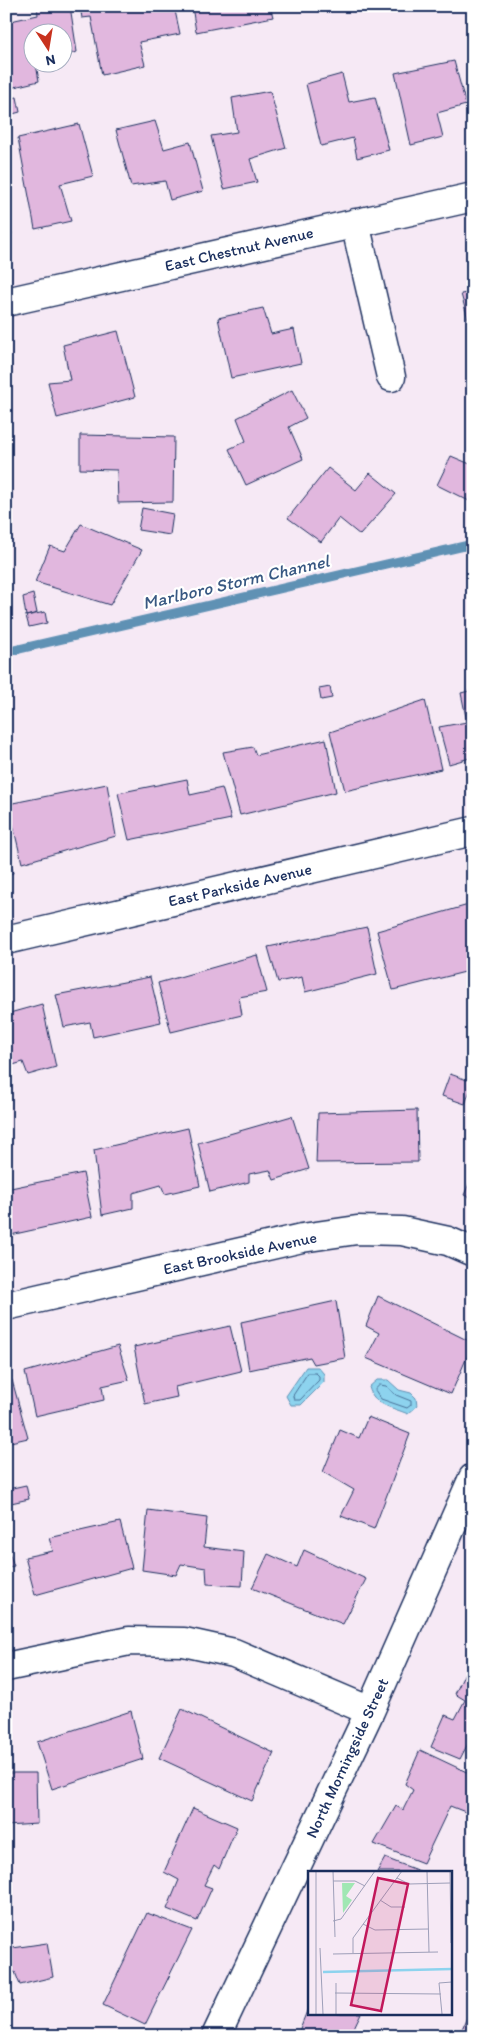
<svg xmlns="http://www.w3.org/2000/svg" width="479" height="2042" font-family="Itim,sans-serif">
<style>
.water{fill:#8dd3ee;stroke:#5f91b4}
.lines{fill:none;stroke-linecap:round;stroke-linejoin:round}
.shore{stroke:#497198;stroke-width:1}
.stream{stroke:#5f91b4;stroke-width:9}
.building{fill:#e1b7de;stroke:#1b2f5e}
.minor-casing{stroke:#1b2f5e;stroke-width:31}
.minor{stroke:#fff;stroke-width:28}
.labels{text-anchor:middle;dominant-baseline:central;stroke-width:4.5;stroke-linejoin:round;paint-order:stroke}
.street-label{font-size:16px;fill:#1b2f5e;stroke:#fff}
.water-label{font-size:18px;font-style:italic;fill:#385882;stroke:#fff}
.inset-river{fill:none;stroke:#8dd3ee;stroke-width:2.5}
.inset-road{fill:none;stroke:#9e9fb9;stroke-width:1}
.view{fill:#c2185b;fill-opacity:0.15;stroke:#c2185b;stroke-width:2.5}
.inset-edge{fill:none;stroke:#1b2f5e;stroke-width:2.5}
</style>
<rect width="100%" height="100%" fill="#f6e9f5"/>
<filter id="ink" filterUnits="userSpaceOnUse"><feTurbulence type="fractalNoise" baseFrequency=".02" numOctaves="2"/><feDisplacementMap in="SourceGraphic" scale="10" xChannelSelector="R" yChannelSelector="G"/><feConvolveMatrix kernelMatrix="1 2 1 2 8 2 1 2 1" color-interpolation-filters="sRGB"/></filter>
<g filter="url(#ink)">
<path class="water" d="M306 1367H318L324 1374V1382L301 1405H291L286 1396Z
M377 1380H388L399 1390 411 1393 416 1398 417 1406 408 1414C392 1407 374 1406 369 1387Z"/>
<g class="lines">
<path class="shore" d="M308 1373H316L319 1376V1380L300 1400H294L293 1396Z
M380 1385 386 1386 396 1395 411 1401V1405L407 1408 381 1399 375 1390Z"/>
<path class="stream" d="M6 652 473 544"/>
</g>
<path class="building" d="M37 6H70L77 52 62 56V32H32V62H41L36 64 39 81 6 89V22L38 15Z
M80 6H174L180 34 139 42 145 65 102 75 91 17 82 18Z
M192 6H270L273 17 196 32Z
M286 6H301L287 10Z
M454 61 466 105 437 113 443 137 411 145 395 73Z
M342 74 349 102 375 97 389 150 357 158 353 138 321 146 306 84Z
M270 91 286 148 250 159 257 182 224 189 211 136 237 132 232 98Z
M17 97 20 112 9 115 6 99Z
M155 121 164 149 190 142 203 191 170 200 165 181 131 186 116 130Z
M79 124 93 176 60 184 71 221 35 229 18 138Z
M6 211 12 234 6 236Z
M473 292V329L471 330 461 294Z
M263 308 271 334 294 329 301 363 231 378 218 318Z
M118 331 135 397 57 418 48 382 70 380 63 345Z
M292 390 306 418 289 427 303 459 246 485 229 449 246 441 237 418Z
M80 435 174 437 173 502 118 503 117 470 80 469Z
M451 456 470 464 473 457V503L437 485Z
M328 468 356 490 370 473 396 494 360 535 339 518 321 542 288 518Z
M142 508 173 514 170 535 138 530Z
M81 524 142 550 110 605 35 582 50 546 65 551Z
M33 594 37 613 26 616 23 597Z
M45 612 47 623 29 627 26 616Z
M330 687 332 698 321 700 319 689Z
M473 690V757L449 764 439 727 467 722 461 693Z
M425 700 441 769 345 791 330 732Z
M326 739 336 792 240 815 223 752 253 747 256 755Z
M187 779 190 795 222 788 231 819 129 840 118 793Z
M107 784 116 836 22 863 8 804Z
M6 842 13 873 6 875Z
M472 904 473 970 393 990 377 931Z
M367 927 377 974 305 992 302 977 278 982 268 947Z
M257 955 267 992 239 997 242 1015 171 1032 158 983Z
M150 977 161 1022 93 1037 90 1022 64 1027 56 995Z
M42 1004 56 1067 28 1075 23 1062 6 1067V1014Z
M450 1074 473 1082 465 1104 442 1096Z
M417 1110 418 1162 316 1163 318 1113Z
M292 1116 309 1169 274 1180 270 1170 249 1174V1182L210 1192 198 1143Z
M188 1128 200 1186 165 1194 161 1185 133 1193V1208L102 1215 94 1150Z
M83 1173 92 1217 6 1236V1189Z
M473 1175V1199L464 1195Z
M378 1296 473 1343 451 1394 366 1358 379 1333 366 1326Z
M336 1301 345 1358 314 1364 310 1357 249 1370 241 1322Z
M230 1326 241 1371 175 1387 177 1397 145 1404 134 1347Z
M118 1346 129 1380 102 1386 104 1400 35 1416 25 1372Z
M12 1380 28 1438 6 1443V1381Z
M368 1417 410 1434 374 1529 341 1516 354 1490 323 1472 340 1430 359 1438Z
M26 1485 29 1499 11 1503 8 1489Z
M148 1510 207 1518 204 1547 244 1552 242 1586 207 1584 206 1568 181 1564 176 1575 142 1570Z
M120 1522 132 1568 35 1595 25 1557 53 1551 49 1538Z
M6 1544 14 1566 6 1568Z
M304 1550 366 1579 343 1624 252 1588 268 1554 297 1567Z
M473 1656V1734L460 1759 431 1747 445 1715 455 1719 465 1700 455 1694Z
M182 1709 274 1753 252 1801 159 1758Z
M131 1711 143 1759 52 1789 37 1742Z
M420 1750 473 1775V1815L450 1806 423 1863 374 1844 396 1806 403 1810 413 1790 405 1784Z
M6 1773H36L37 1824 6 1826Z
M193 1808 237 1827 219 1869 214 1865 204 1885 212 1888 197 1921 167 1909 179 1880 164 1872Z
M385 1858 422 1872H377Z
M147 1913 192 1930 145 2025 103 2005Z
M47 1943 53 1977 20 1985 15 1972 6 1973V1949Z
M309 2006V2013H361L350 2036H297Z
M468 2015 473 2017V2036H459Z"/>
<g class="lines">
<defs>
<path id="minor" d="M355 223 391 377
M6 302 473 197
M6 940 473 831
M6 1306 302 1238 357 1230 402 1231 448 1241 473 1252
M6 1667 129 1641 184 1642 234 1653 370 1711
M216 2036 370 1711 473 1478"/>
</defs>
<use href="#minor" class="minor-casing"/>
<use href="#minor" class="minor"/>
</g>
</g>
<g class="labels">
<g class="street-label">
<text transform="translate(239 249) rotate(-13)">East Chestnut Avenue</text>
<text transform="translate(240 885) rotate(-13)">East Parkside Avenue</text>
<text transform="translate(240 1253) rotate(-12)">East Brookside Avenue</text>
<text transform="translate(347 1758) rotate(-65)">North Morningside Street</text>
</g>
<g class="water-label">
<text transform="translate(236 582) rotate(-13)">Marlboro Storm Channel</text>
</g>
</g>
<g transform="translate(308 1871)">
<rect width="144" height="144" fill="#f6e9f5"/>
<path d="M34 12H47L38 25 44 29 35 42Z" fill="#a0e7b3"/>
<path class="inset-river" d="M15 101 144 98"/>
<path class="inset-road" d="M8 0V143M25 0 27 66M119 0 121 81M142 0 143 72M89 7 101 13 142 12M25 10H47L57 15M72 29 83 36H97M25 50 33 48 67 0M55 53 67 59 120 58M12 77 15 143M45 82V67L94 0M25 83 130 81M28 112V143M27 122 133 123M134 143 131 112 144 111"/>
<path class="view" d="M70 7 100 13 73 140 43 134Z"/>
<rect width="144" height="144" class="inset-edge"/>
</g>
<rect width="479" height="2042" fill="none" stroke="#fff" stroke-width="25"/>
<rect x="12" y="12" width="454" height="2017" fill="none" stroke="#1b2f5e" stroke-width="2" filter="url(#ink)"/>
<g transform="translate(48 48) rotate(168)"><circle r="24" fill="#ffffff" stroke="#a4acbf"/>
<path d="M0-4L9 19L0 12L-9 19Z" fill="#c8321e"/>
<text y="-8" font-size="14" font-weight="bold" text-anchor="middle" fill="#1b2f5e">N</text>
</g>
</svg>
